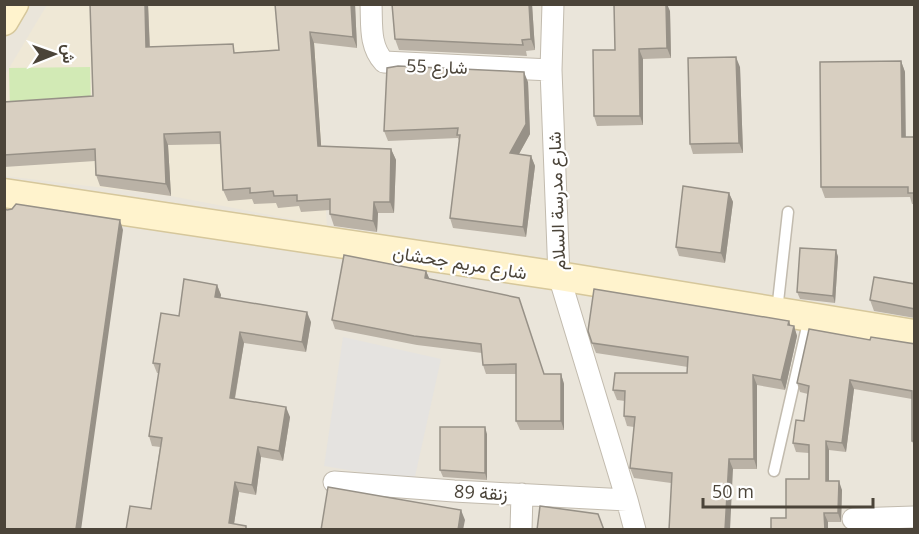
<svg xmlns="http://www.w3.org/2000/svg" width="919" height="534" font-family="'Open Sans',Vazirmatn,sans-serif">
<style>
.residential{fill:#eae5da}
.education{fill:#efe8d6}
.green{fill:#d2eab5}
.parking{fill:#e5e3e0}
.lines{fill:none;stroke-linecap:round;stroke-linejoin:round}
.lane-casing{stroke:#c2bbae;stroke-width:13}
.street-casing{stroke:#c2bbae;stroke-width:23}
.secondary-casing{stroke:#d6c79b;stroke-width:31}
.lane{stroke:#fff;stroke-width:10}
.street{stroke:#fff;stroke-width:21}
.secondary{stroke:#fff3cd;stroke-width:28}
.wall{fill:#bab2a6}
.shaded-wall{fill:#979187}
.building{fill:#d8cfc1;stroke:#979187;stroke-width:1.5}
.labels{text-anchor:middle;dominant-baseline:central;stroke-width:4.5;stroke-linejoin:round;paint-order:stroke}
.street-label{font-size:18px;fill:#4b4439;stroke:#fff}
</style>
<rect width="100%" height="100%" fill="#f6f3ec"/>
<path class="residential" d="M4 5H914V529H5Z"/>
<path class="education" d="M47 5H312L327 226 171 196 5 176V75Z"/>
<path class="green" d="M90 67 91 106 10 108 9 68Z"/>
<path class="parking" d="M343 337 441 359 414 481 324 466Z"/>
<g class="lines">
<defs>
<path id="lane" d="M777 311 788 212
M774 471 809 318"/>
<path id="street" d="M371 4C372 24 369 46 384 62L551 70
M553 4 551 70 559 276 627 500 635 530
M334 482 454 491 627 500
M853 519 914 517
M521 530 522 494"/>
<path id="secondary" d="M4 21 14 4
M4 193 559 276 914 334"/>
</defs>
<use href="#lane" class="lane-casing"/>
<use href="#street" class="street-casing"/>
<use href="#secondary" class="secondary-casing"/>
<use href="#lane" class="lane"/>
<use href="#street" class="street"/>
<use href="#secondary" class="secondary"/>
</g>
<path class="wall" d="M90 4H148L150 47 237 53 279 50 355 4 357 48 314 43 321 146 391 149 396 160 394 213H378L377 232 334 226 330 214V210L301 212 299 206 278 208 276 203 254 204 252 199 228 201 223 190 221 144 168 145 171 196 100 186 96 175 95 161 4 167V102L93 96Z
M392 4H532L535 50 526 51 527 56 399 50 395 39Z
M670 11 671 58 643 59V125L597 126 594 116 615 50Z
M901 61 905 72V137H915V204H912L910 197 825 198 821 187Z
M740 67 743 153 693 154 690 144Z
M528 82 530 134 519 154 531 156 535 166 526 237 453 228 450 218 459 141 458 138 388 141 384 131Z
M729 193 733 202 725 263 679 256 676 247Z
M836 250 838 257 835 303 800 299 797 292Z
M426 271 429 279 544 374H561L564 384V430H520L516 421V374H486L483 365 482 353 417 345 335 329 332 320Z
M915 284V318L874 311 870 300Z
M217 285 221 295 220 297 311 322 306 352 244 343 235 399 290 417 283 461 261 457 256 495 239 492 234 524 151 509 160 447 152 446 149 436 159 373H157L153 363 179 316Z
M789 321 790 325 794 326 797 336 785 390 757 385V469H733L671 483 634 478 630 468 634 427 627 426 624 416 625 401 617 400 613 390 687 373 688 367 596 353 592 343Z
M870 340 915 344 914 446 912 441V399L854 389 846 452 829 450V481L842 490 841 522H828V530H771L786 518 809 479V453L796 452 793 443 804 421 808 394 800 392 797 383Z
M487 434V480L443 477 440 470Z"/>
<path class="shaded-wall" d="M145 4H148L150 58 146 47Z
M351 4H355L357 48 353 37Z
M529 4H532L535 50 531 39Z
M666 4H667L670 11 671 58 667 48Z
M310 32 314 43 322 158 318 146Z
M639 49 643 59V125L640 116Z
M736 57 740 67 743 153 739 143Z
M901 61 905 72 906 148 902 137Z
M524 72 528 82 530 134 514 163 510 153Z
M164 134 168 145 171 196 166 184Z
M391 149 396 160 394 213 390 202Z
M531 156 535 166 526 237 523 227Z
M729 193 733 202 725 263 721 253Z
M374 202 378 213 377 232 373 221Z
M120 220 123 230 81 530H76Z
M836 250 838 257 835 303 833 296Z
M426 271 430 280 425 278Z
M217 285 221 295 219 307 215 297Z
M307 312 311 322 306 352 302 342Z
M789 321 792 331 794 326 797 336 785 390 781 380Z
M240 332 244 343 233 408 230 398Z
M561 374 564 384V430L561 421Z
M753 375 757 385V469L754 459Z
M850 380 854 389 846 452 842 443Z
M286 407 290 417 283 461 279 451Z
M485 427 487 434V480L485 473Z
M826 441 829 450V489L826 481Z
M258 447 261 457 256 495 252 485Z
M729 459 733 469 730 530H725Z
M839 481 842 490 841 522 838 513Z
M235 482 239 492 233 530 229 523Z
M461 510 465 520 463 530H458Z
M824 513 828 522V530H825Z"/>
<path class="building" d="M90 4H145L146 47 233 44 234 53 279 50 275 4H351L353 37 310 32 318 146 391 149 390 202H374L373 221 330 214V199L297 201V195L274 196 273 191 250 193V188L223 190 220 132 164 134 166 184 96 175 95 149 4 155V102L93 96Z
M392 4H529L531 39 522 40 523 45 395 39Z
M614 4H666L667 48 639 49 640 116H594L593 50H615Z
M736 57 739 143 690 144 688 58Z
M901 61 902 137H915V193H908V187H821L820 62Z
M398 66 524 72 526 124 510 153 531 156 523 227 450 218 460 135H457L458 128 384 131 387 68Z
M683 186 729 193 721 253 676 247Z
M16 204 120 220 76 529V530H4V208L7 210 12 209Z
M800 248 836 250 833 296 797 292Z
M344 255 426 271 425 278 519 298 544 374H561V421H516V364L483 365 481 344 414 336 332 320Z
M874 277 915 284V309L870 300Z
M184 279 217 285 215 297 307 312 302 342 240 332 230 398 286 407 279 451 258 447 252 485 235 482 229 523 246 526V530H126L130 506 151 509 162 438 149 436 160 364 153 363 161 313 179 316Z
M594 289 789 321 788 325 794 326 781 380 753 375 754 459H729L725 530H669L672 473 630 468 635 417 624 416 625 391 613 390 615 373H687L688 357 592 343 588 331Z
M809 329 870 340 871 337 915 344V459L914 441H912V391L850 380 842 443 826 441V481H839L838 513H824L825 530H771V518H786V479H809V445L793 443 796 420 804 421 809 386 797 383Z
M440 427H485V473L440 470Z
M328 487 461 510 458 530H321Z
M540 506 598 514 604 530H537Z"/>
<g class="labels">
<g class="street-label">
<text transform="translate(437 66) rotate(2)">شارع 55</text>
<text transform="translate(556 201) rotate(-92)">شارع مدرسة السلام</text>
<text transform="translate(460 262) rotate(9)">شارع مريم جحشان</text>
<text transform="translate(481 492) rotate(3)">زنقة 89</text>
</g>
</g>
<rect width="919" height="534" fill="none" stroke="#4b4439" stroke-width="12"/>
<g transform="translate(54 54) rotate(89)" stroke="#ffffff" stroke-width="4.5" paint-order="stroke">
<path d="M0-4.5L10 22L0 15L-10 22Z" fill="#4b4439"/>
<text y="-9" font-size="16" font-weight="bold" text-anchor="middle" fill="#4b4439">ش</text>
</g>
<path d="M703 498v9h170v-9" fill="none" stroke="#4b4439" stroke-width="3"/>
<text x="712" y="498" font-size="18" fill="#4b4439" stroke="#ffffff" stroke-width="4.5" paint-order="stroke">50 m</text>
</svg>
